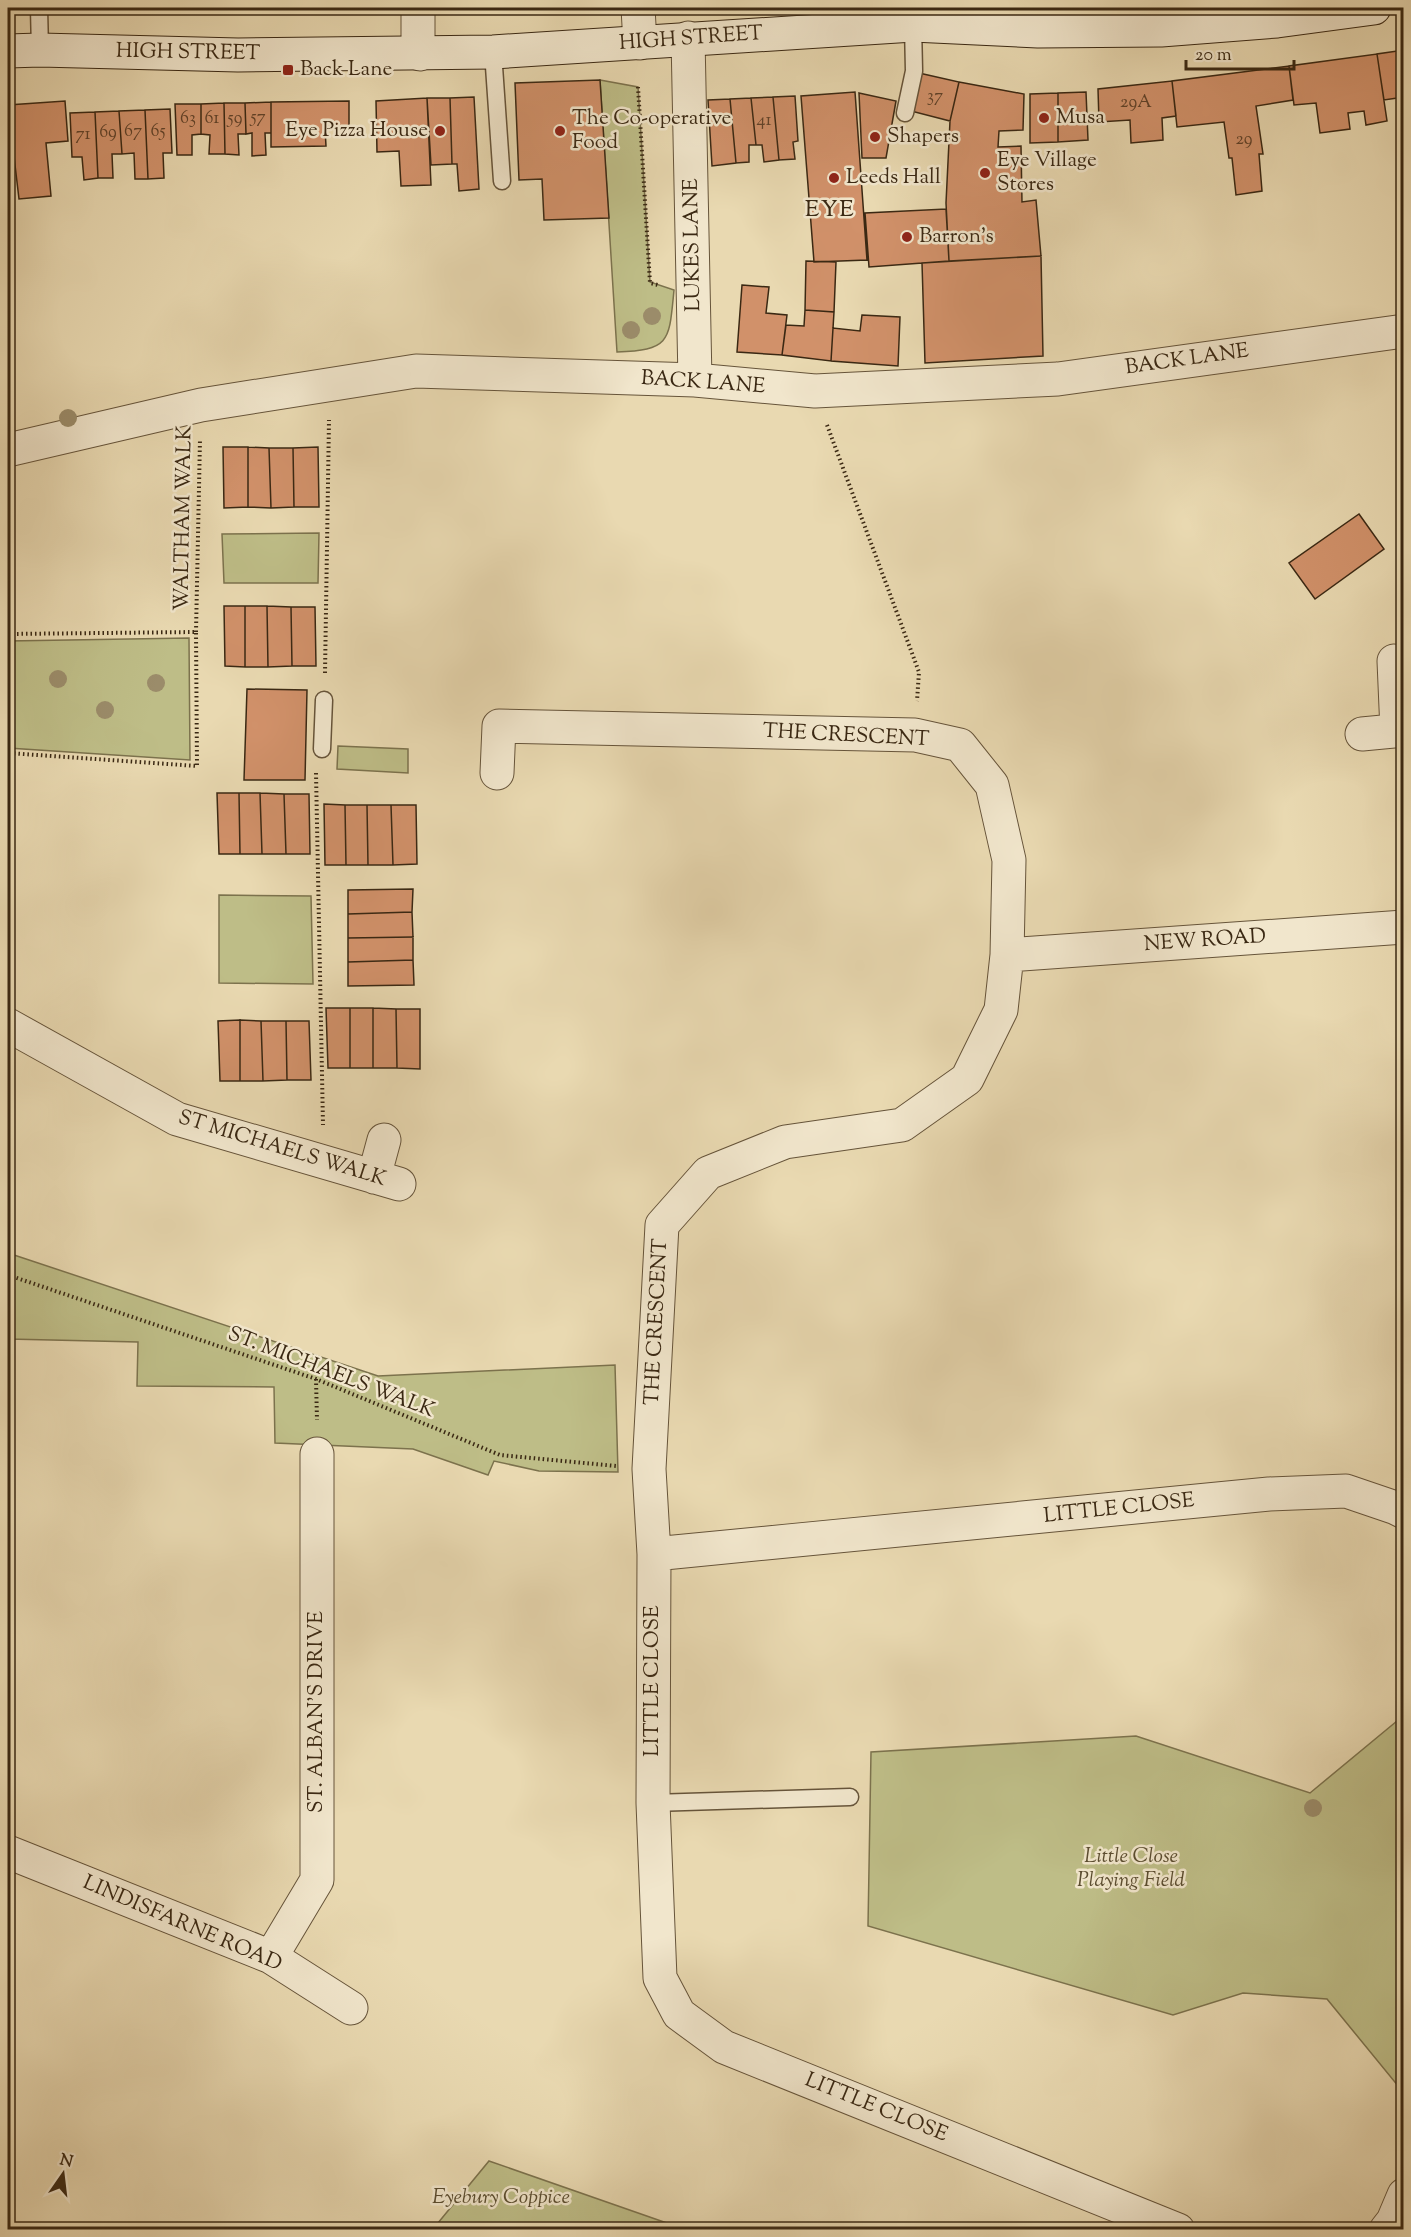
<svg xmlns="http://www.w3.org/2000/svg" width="1411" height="2237" font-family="'Sorts Mill Goudy',serif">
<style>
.green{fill:#bebd87;stroke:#7c724d;stroke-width:1.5}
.building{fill:#d1916a;stroke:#3a2813;stroke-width:1.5}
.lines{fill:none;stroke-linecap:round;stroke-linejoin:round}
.lane-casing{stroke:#66543a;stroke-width:19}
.street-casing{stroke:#66543a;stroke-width:35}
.secondary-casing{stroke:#3a2813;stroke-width:35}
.path{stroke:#3a2813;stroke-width:4;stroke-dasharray:1.5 3;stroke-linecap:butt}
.lane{stroke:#f1e6cc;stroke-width:16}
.street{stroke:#f1e6cc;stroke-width:33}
.secondary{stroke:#f1e6cc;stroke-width:33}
.tree{fill:#9b8c6a}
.poi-dot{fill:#8f2418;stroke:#f1e6cc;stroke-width:2}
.labels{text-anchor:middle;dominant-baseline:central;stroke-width:5;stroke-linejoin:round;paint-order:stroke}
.number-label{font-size:18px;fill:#604229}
.street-label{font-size:21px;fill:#3a2813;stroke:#f1e6cc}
.poi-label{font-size:21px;fill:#3a2813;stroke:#f1e6cc;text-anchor:start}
.park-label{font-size:21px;font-style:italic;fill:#5b4d30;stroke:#f1e6cc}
.quarter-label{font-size:24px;letter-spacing:1.5px;fill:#3a2813;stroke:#f1e6cc}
</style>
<rect width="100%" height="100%" fill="#e9d9b1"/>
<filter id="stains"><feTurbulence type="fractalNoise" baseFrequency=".00333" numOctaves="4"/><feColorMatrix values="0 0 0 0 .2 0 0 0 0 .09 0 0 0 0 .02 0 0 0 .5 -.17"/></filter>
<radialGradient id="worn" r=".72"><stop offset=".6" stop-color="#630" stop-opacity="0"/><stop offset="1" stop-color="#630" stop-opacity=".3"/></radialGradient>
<path class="green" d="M925 8H1020L1021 16 926 9Z
M600 80 638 87 650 282 674 290C669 341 671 350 617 352Z
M319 533 318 583H224L222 534Z
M189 638 190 760 8 748V641Z
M338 746 408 749V773L337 769Z
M219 895 311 896 313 984 219 983Z
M8 1253 378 1376 615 1365 618 1472 539 1471 494 1461 488 1475 413 1449 275 1443 274 1387 137 1386 138 1342 8 1339Z
M1403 1716V2092L1327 1999 1243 1993 1173 2015 868 1926 871 1752 1136 1736 1310 1793Z
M489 2161 684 2229H433Z"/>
<path class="building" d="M111 8H215L112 11Z
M1404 50V97L1384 100 1377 54Z
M1377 54 1387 121 1366 125 1364 111 1348 113 1350 129 1320 133 1316 103 1294 105 1289 66Z
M1289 66 1293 100 1256 106 1263 154H1259L1262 191 1236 195 1232 158H1229L1224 122 1177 127 1172 81Z
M919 73 959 82 950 121 911 111Z
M600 80 609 218 544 220 542 179 519 180 515 83Z
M1172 81 1176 116 1162 118 1163 140 1131 143 1130 120 1099 122 1098 89Z
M959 82 1024 94 1023 130 999 131 998 147 1021 146 1022 202 1036 200 1041 256 949 261 946 203 950 121Z
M855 92 867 260 814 262 801 96Z
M1086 92 1088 140 1058 142V93Z
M859 93 896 101 886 158H862Z
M1058 93V142L1030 143V94Z
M795 96 798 141 793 142 795 159 779 160 773 97Z
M474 97 479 189 459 191 457 164H452L450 98Z
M773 97 779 160 764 162 762 145H756L751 98Z
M427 98H450L452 164 431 165Z
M427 98 431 185 401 186 399 151 377 152 376 101Z
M751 98 756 145H749V162L736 163 730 99Z
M730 99 736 163 712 166 708 100Z
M65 101 68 141 46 143 51 196 19 199 13 148H8V105Z
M349 101V128H325L326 146 271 147V102Z
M271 102V133H265L266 155 252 156V133L246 134 245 103Z
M224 103 225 154H209L210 135 201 134V104Z
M224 103H245L246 134H238L239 155 225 154Z
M175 104H201V134L192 135V155H177Z
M170 109 172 153H163L164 178 148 179 145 110Z
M145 110 148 179H135L134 153 122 154 119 111Z
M119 111 122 154H112L113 178H98L95 112Z
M95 112 98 178 84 180 82 157H72L70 113Z
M946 209 949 261 869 267 865 213Z
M1041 256 1043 356 925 363 922 263Z
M806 261 836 262 834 312 805 310Z
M742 285 769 287 766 313 787 315 782 355 737 352Z
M805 310 834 312 831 361 782 355 786 325 804 326Z
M862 315 900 317 898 366 831 361 833 328 860 331Z
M223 447H248V507L224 508Z
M248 447 269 448 271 508 248 507Z
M318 447 319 507H294L293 448Z
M269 448H293L294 507 271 508Z
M1359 514 1384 549 1315 599 1289 563Z
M224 606H245V667L225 666Z
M245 606H267L268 667H245Z
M267 606 291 607 292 666 268 667Z
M291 607H315L316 666H292Z
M247 689 307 690 305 780H244Z
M217 793H239L240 854H219Z
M239 793H260L262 854H240Z
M260 793 284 794 286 854H262Z
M284 794H309L310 854H286Z
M324 804 345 805 346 865H325Z
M345 805H367L368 865H346Z
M367 805H391L393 865H368Z
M391 805H416L417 864 393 865Z
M413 889 412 912 348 914V890Z
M412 912 413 937 348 938V914Z
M413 937V960L348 962V938Z
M413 960 414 985 348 986V962Z
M326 1008H350V1068H328Z
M350 1008H373V1068H350Z
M373 1008 396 1009 397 1068H373Z
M396 1009H420V1069L397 1068Z
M240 1020 261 1021 263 1081H240Z
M240 1020V1081H220L218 1021Z
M261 1021H286L287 1080 263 1081Z
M286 1021H309L311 1080H287Z"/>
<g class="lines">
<defs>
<path id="lane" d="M39 8 40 50
M1035 8 1038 31
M493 52 502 181
M905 113 914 71 913 25
M322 749 324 700
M653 1803 850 1797"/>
<path id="street" d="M418 8V42L420 54
M638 8 640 43
M688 38 695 380
M8 450 201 405 416 371 695 380 815 391 1058 379 1404 331
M1394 661 1397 731
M1362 734 1404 730
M497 773 499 726 915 735 960 745 992 785 1009 860 1007 955 1001 1010 967 1079 902 1125 785 1142 708 1173 662 1225 649 1469 654 1554 653 1803 660 1978 679 2014 724 2047 1178 2230
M1007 955 1404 927
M8 1025 177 1119 399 1184
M374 1177 384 1140
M654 1554 1269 1494 1346 1491 1396 1508 1404 1512
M8 1852 271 1957 351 2008
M271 1957 317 1880V1454
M1386 2230 1393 2221 1404 2195"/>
<path id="secondary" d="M8 51 40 50 238 55 493 52 913 25 1038 31 1161 30 1277 21 1374 8"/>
</defs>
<use href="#lane" class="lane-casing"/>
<use href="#street" class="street-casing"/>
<use href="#secondary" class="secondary-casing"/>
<path class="path" d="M638 87 650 283 658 285
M827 425 919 672 917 701
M196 632 200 439
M8 634 196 632 197 766 8 753
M325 673 329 420
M316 773 323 1125
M8 1275 316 1379 500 1455 616 1466
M316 1379 317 1420"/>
<use href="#lane" class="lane"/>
<use href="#street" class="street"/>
<use href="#secondary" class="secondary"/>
</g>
<g class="tree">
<circle cx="652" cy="316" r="9"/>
<circle cx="631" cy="330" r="9"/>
<circle cx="68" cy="418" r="9"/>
<circle cx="58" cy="679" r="9"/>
<circle cx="156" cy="683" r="9"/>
<circle cx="105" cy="710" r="9"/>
<circle cx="1313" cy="1808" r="9"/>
</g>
<g class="poi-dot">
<rect x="282" y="64" width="12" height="12" rx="3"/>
<circle cx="1044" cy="118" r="6"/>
<circle cx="440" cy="131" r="6"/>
<circle cx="560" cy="131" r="6"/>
<circle cx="875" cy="137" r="6"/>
<circle cx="985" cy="173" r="6"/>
<circle cx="834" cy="178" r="6"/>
<circle cx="907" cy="237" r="6"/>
</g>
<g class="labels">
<g class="number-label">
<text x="935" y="97">37</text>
<text x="1136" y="103">29A</text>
<text x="258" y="118">57</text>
<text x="188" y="119">63</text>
<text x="212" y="119">61</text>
<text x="235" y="119">59</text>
<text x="764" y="121">41</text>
<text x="133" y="132">67</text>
<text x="158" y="132">65</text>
<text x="108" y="133">69</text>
<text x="83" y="135">71</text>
<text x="1244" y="140">29</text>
</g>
<g class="street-label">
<text transform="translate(691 39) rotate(-4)">HIGH STREET</text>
<text transform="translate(188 53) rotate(1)">HIGH STREET</text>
<text transform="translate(693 245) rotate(-91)">LUKES LANE</text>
<text transform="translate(1187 360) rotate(-8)">BACK LANE</text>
<text transform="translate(703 383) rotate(4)">BACK LANE</text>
<text transform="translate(184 518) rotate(-89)">WALTHAM WALK</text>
<text transform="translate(846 736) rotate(3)">THE CRESCENT</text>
<text transform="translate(1205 941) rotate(-4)">NEW ROAD</text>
<text transform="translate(282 1149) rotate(17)">ST MICHAELS WALK</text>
<text transform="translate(657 1322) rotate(-87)">THE CRESCENT</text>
<text transform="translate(331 1373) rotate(21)">ST. MICHAELS WALK</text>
<text transform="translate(1119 1509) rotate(-6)">LITTLE CLOSE</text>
<text transform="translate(653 1681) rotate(-90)">LITTLE CLOSE</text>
<text transform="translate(317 1712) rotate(-90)">ST. ALBAN'S DRIVE</text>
<text transform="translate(182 1924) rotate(23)">LINDISFARNE ROAD</text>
<text transform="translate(876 2108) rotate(22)">LITTLE CLOSE</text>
</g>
<g class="poi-label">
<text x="300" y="70">Back Lane</text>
<text x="1056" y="118">Musa</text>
<text x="572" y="119">The Co-operative<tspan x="572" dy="24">Food</tspan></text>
<text x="428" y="131" text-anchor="end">Eye Pizza House</text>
<text x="887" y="137">Shapers</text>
<text x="997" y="161">Eye Village<tspan x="997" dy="24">Stores</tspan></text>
<text x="846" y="178">Leeds Hall</text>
<text x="919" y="237">Barron's</text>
</g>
<g class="park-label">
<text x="1131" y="1857">Little Close<tspan x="1131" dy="24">Playing Field</tspan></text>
<text x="501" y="2198">Eyebury Coppice</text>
</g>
<g class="quarter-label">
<text x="830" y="210">EYE</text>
</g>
</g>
<rect width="1411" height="2237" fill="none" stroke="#e9d9b1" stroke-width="30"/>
<rect x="9" y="9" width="1393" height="2219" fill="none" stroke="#3a2813" stroke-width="3"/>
<rect x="15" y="15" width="1381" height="2207" fill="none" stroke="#3a2813" stroke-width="1.5"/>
<g transform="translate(63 2174) rotate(14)" stroke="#f1e6cc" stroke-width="4.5" paint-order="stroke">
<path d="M0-4.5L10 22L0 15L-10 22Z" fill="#3a2813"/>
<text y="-9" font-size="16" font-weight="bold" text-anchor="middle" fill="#3a2813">N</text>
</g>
<path d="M1186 60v9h108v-9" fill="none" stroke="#3a2813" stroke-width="3"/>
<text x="1195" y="60" font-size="18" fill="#3a2813" stroke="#f1e6cc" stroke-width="4.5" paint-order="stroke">20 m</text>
<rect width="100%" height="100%" filter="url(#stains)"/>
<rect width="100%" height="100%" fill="url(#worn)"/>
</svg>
